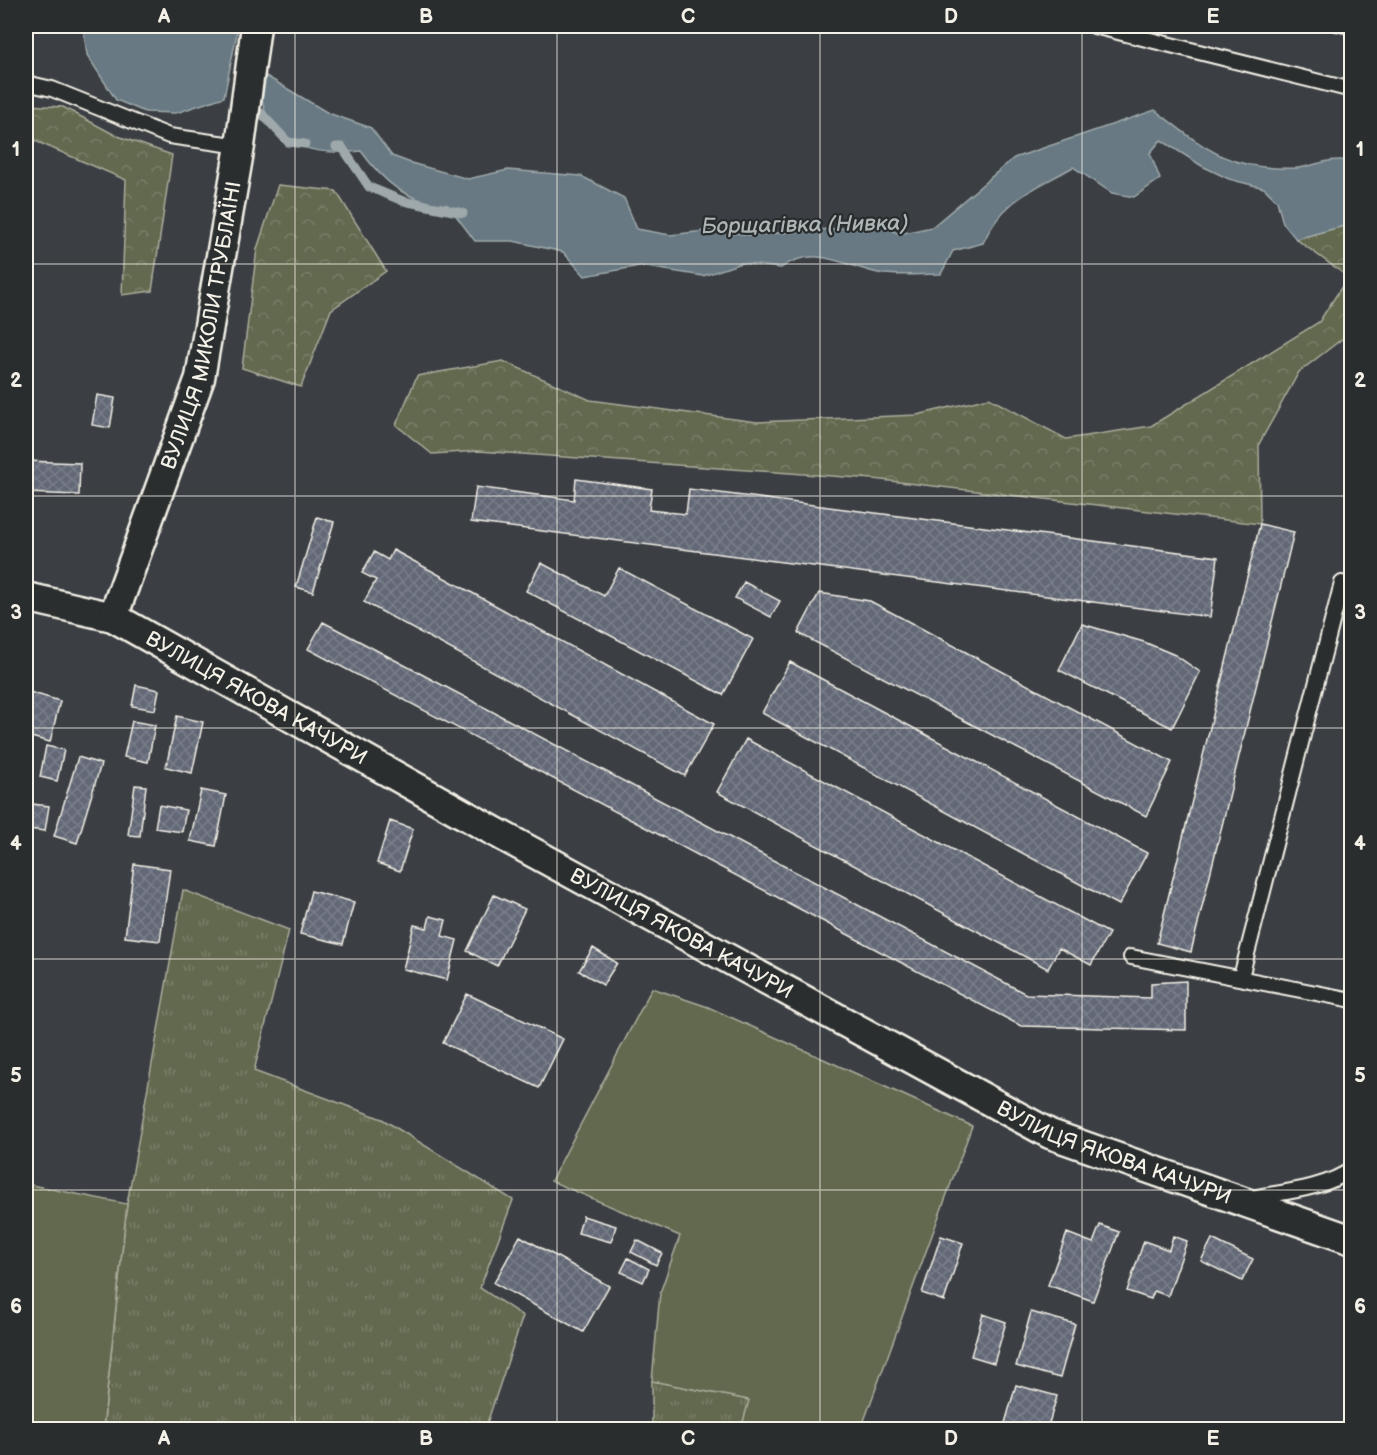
<svg xmlns="http://www.w3.org/2000/svg" width="1377" height="1455" font-family="'Balsamiq Sans',sans-serif">
<style>
.grass{fill:url(#grass-tufts);stroke:#acad9c;stroke-width:1.5}
.forest{fill:url(#forest-crowns);stroke:#acad9c;stroke-width:1.5}
.garden{fill:#63694f;stroke:#acad9c;stroke-width:1.5}
.water{fill:#677983;stroke:#9fa9ab;stroke-width:1.5}
.lines{fill:none;stroke-linecap:round;stroke-linejoin:round}
.stream{stroke:#9fa9ab;stroke-width:9}
.building{fill:url(#building-cross-hatch);stroke:#f4f1e8;stroke-width:1.5}
.lane-casing{stroke:#f4f1e8;stroke-width:18}
.street-casing{stroke:#f4f1e8;stroke-width:33}
.lane{stroke:#2a2d2e;stroke-width:14}
.street{stroke:#2a2d2e;stroke-width:28}
.grid{fill:none;stroke:#f4f1e8;stroke-width:1.5;stroke-opacity:0.55}
.labels{text-anchor:middle;dominant-baseline:central;stroke-width:4.5;stroke-linejoin:round;paint-order:stroke}
.street-label{font-size:21px;fill:#f4f1e8;stroke:#2a2d2e}
.water-label{font-size:22px;font-style:italic;fill:#aeb5b6;stroke:#2a2d2e}
.neatline{fill:none;stroke:#f4f1e8;stroke-width:2}
.grid-label{font-size:20px;text-anchor:middle;font-weight:bold;fill:#f4f1e8}
</style>
<defs>
<pattern id="grass-tufts" width="24" height="20" patternUnits="userSpaceOnUse" patternTransform="scale(1.5)"><rect width="24" height="20" fill="#63694f"/><path d="M3 7l-1-3M5 7V3M7 7l1-3M15 17l-1-3M17 17v-4M19 17l1-3" fill="none" stroke="#7a7f68"/></pattern>
<pattern id="forest-crowns" width="20" height="18" patternUnits="userSpaceOnUse" patternTransform="scale(1.5)"><rect width="20" height="18" fill="#63694f"/><path d="M2 6a3 3 0 1 1 6 0M12 15a3 3 0 1 1 6 0" fill="none" stroke="#7a7f68"/></pattern>
<pattern id="building-cross-hatch" width="8" height="8" patternUnits="userSpaceOnUse" patternTransform="scale(1.5)"><rect width="8" height="8" fill="#626876"/><path d="M0 0l8 8M0 8l8-8" fill="none" stroke="#797e8a"/></pattern>
</defs>
<rect width="100%" height="100%" fill="#3b3f44"/>
<filter id="ink" filterUnits="userSpaceOnUse"><feTurbulence type="fractalNoise" baseFrequency=".0167" numOctaves="2"/><feDisplacementMap in="SourceGraphic" scale="12" xChannelSelector="R" yChannelSelector="G"/><feConvolveMatrix kernelMatrix="1 2 1 2 8 2 1 2 1" color-interpolation-filters="sRGB"/></filter>
<g filter="url(#ink)">
<path class="grass" d="M183 890 289 930 254 1071 382 1119 513 1200 480 1288 523 1316 485 1429 103 1430 127 1204Z
M652 1381 750 1400 741 1429 652 1430Z"/>
<path class="forest" d="M26 105 63 107 115 135 172 155 152 291 122 295 126 180 26 137Z
M278 185 336 191 386 271 331 310 301 387 242 368 257 249Z
M1351 224V332L1299 372 1259 444 1260 524 873 479 479 451 432 454 396 425 417 376 503 361 590 400 757 422 917 415 989 398 1066 439 1151 426 1319 322 1348 277 1296 239Z"/>
<path class="garden" d="M652 988 708 1007 972 1126 861 1429H741L749 1400 652 1381 660 1293 680 1236 551 1181Z
M26 1184 127 1204 103 1429 26 1421Z"/>
<path class="water" d="M83 26H230L237 33 224 97 176 113 145 112 116 100 87 55Z
M266 76 328 113 371 128 392 156 411 163 468 179 508 170 581 176 624 198 637 229 670 235 713 230 750 235 883 225 899 234 932 227 1014 158 1155 110C1205 149 1229 171 1297 168 1319 166 1324 157 1351 161V224L1296 239 1283 223 1277 201 1264 188 1229 179 1202 166 1161 140 1150 153 1160 179 1134 197 1112 193 1073 167C1033 190 1003 199 983 243L953 251 941 274C923 274 903 276 884 274 848 269 818 242 781 268L741 263 703 276 640 266 585 276 563 252 513 241H475L448 205C407 202 385 184 361 151 323 155 274 151 263 104 261 96 265 84 266 76Z"/>
<g class="lines">
<path class="stream" d="M248 109 261 113 288 142 305 144
M336 147H342L369 187 403 201 463 213"/>
</g>
<path class="building" d="M1313 26H1352V35Z
M97 395 115 398 110 428 92 425Z
M26 461 80 463 79 495 26 493Z
M576 479 652 489 649 510 686 514 689 489 1218 557 1210 617 471 522 476 487 574 500Z
M317 517 334 522 313 592 296 587Z
M1260 524 1294 532 1191 952 1157 943Z
M393 550 714 724 685 776 364 602 376 580 362 573 374 552 388 560Z
M541 563 604 596 619 568 753 639 723 695 526 591Z
M744 582 780 601 771 617 735 598Z
M819 593 870 601 1172 762 1146 816 798 633Z
M323 622 1026 994 1151 998V983L1186 981V1030L1021 1026 308 649Z
M1082 624 1144 642 1175 655 1200 672 1172 728 1059 670Z
M790 662 1147 853 1119 905 762 713Z
M136 685 159 690 155 710 132 706Z
M26 691 60 701 50 742 31 737 26 758Z
M177 716 203 722 192 773 166 767Z
M132 721 155 725 148 762 124 757Z
M746 739 1109 933 1091 965 1059 948 1048 969 717 792Z
M46 746 64 750 57 781 40 777Z
M78 757 101 764 77 843 54 836Z
M135 785 146 786 140 836 128 835Z
M201 790 226 795 216 846 190 841Z
M32 804 49 806 45 831 28 829Z
M159 805 186 810 182 832 155 828Z
M390 821 413 829 400 871 377 863Z
M134 864 170 869 160 941 125 937Z
M311 891 354 902 343 944 300 934Z
M494 895 525 909 497 966 467 951Z
M430 916 446 920 442 936 457 940 447 980 403 969 414 925 427 928Z
M593 948 617 963 603 985 579 971Z
M467 994 563 1039 539 1088 443 1043Z
M583 1216 616 1226 611 1242 578 1233Z
M1100 1225 1119 1232 1093 1301 1048 1285 1067 1233 1093 1243Z
M520 1236 609 1286 583 1332 494 1283Z
M941 1236 963 1243 944 1301 922 1293Z
M1173 1236 1187 1241 1168 1296 1154 1291 1151 1299 1127 1291 1144 1241 1169 1250Z
M1212 1239 1253 1259 1242 1281 1201 1261Z
M637 1240 662 1253 656 1265 631 1252Z
M628 1258 649 1269 643 1282 621 1272Z
M1031 1312 1075 1324 1060 1378 1016 1366Z
M983 1314 1006 1322 994 1363 971 1356Z
M1016 1385 1057 1396 1047 1430H1003Z"/>
<g class="lines">
<defs>
<path id="lane" d="M1094 26 1352 90
M26 83 52 89 169 136 240 146
M1131 957 1352 1000
M1241 977 1342 583
M1251 1198C1283 1192 1325 1189 1352 1169"/>
<g id="street">
<path id="s1" d="M26 597 113 617 490 829 1050 1134 1352 1240"/>
<path id="s2" d="M113 617 200 378 240 146 256 26"/>
</g>
</defs>
<use href="#lane" class="lane-casing"/>
<use href="#street" class="street-casing"/>
<use href="#lane" class="lane"/>
<use href="#street" class="street"/>
</g>
</g>
<path class="grid" d="M295 26V1430M557 26V1430M820 26V1430M1082 26V1430M26 264H1352M26 496H1352M26 728H1352M26 959H1352M26 1190H1352"/>
<g class="labels">
<g class="street-label">
<text stroke="none"><textPath href="#s2" startOffset="306">ВУЛИЦЯ МИКОЛИ ТРУБЛАЇНІ</textPath></text>
<text stroke="none"><textPath href="#s1" startOffset="254">ВУЛИЦЯ ЯКОВА КАЧУРИ</textPath></text>
<text stroke="none"><textPath href="#s1" startOffset="740">ВУЛИЦЯ ЯКОВА КАЧУРИ</textPath></text>
<text stroke="none"><textPath href="#s1" startOffset="1226">ВУЛИЦЯ ЯКОВА КАЧУРИ</textPath></text>
</g>
<g class="water-label">
<text transform="translate(805 225) rotate(-1)">Борщагівка (Нивка)</text>
</g>
</g>
<rect width="1377" height="1455" fill="none" stroke="#2a2d2e" stroke-width="66"/>
<rect x="33" y="33" width="1311" height="1389" class="neatline"/>
<g class="grid-label">
<text x="164" y="23">A</text>
<text x="426" y="23">B</text>
<text x="688" y="23">C</text>
<text x="951" y="23">D</text>
<text x="1213" y="23">E</text>
<text x="16" y="156">1</text>
<text x="1360" y="156">1</text>
<text x="16" y="387">2</text>
<text x="1360" y="387">2</text>
<text x="16" y="619">3</text>
<text x="1360" y="619">3</text>
<text x="16" y="850">4</text>
<text x="1360" y="850">4</text>
<text x="16" y="1082">5</text>
<text x="1360" y="1082">5</text>
<text x="16" y="1313">6</text>
<text x="1360" y="1313">6</text>
<text x="164" y="1445">A</text>
<text x="426" y="1445">B</text>
<text x="688" y="1445">C</text>
<text x="951" y="1445">D</text>
<text x="1213" y="1445">E</text>
</g>
</svg>
